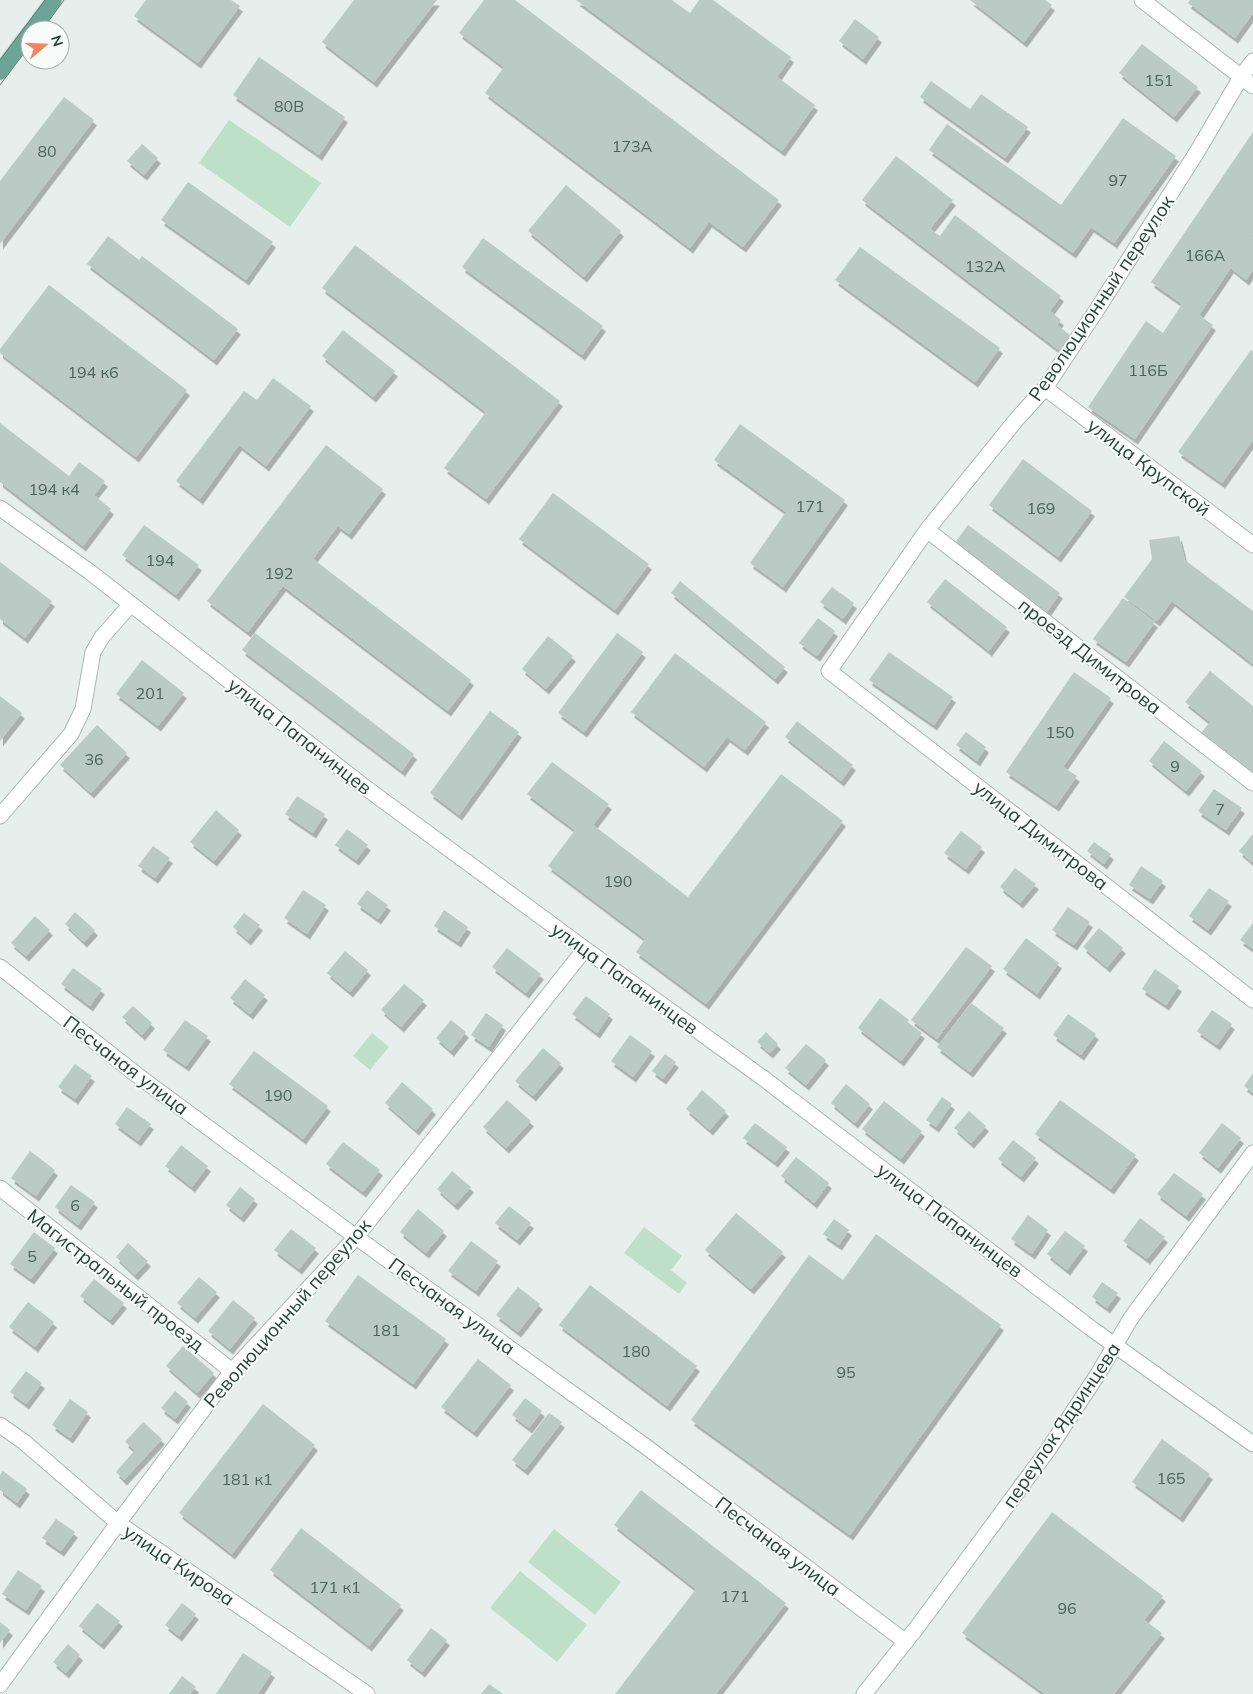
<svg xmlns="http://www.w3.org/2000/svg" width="1253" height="1694" font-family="Mulish,sans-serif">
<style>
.green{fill:#bfe0c8}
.building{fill:#bbcac4;filter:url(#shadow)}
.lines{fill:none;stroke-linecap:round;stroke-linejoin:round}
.minor-casing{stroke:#a8b8b2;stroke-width:17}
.major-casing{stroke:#c2cac8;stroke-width:17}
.minor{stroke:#fff;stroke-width:15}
.major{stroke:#6aa596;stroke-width:15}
.tram{stroke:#5f7d75;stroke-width:1}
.labels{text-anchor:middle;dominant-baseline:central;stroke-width:4;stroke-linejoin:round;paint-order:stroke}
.number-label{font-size:16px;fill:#4a645c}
.street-label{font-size:19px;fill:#24423a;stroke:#f7fbf9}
</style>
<defs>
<filter id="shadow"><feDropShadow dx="3" dy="5.5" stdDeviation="0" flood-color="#0004"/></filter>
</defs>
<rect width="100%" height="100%" fill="#e6efeb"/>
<path class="green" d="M229 120 321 183 290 227 199 163Z
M372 1033 389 1047 370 1070 353 1056Z
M644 1227 682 1256 671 1270 687 1283 679 1294 624 1253Z
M554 1529 621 1582 595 1615 528 1562Z
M520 1571 587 1625 557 1662 490 1608Z"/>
<path class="building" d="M146 0H231L240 6 198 63 134 16Z
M354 0H437L374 82 322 42Z
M484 0H515L779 200 743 247 709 222 690 248 485 93 504 67 459 33Z
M576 0H672L690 13 699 0H713L791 57 777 77 815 105 782 151Z
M970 0H1045L1052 5 1024 42Z
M1190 0H1253V13L1235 38 1188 3Z
M855 19 879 37 863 59 839 41Z
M1142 44 1198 87 1174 117 1119 73Z
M259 57 345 117 319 155 233 95Z
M931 81 970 109 981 94 1028 127 1005 158 920 97Z
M64 97 94 120 0 244V181Z
M1123 118 1176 156 1114 243 1091 227 1073 253 929 150 947 124 1061 205Z
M1253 132V235L1199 315 1213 325 1135 439 1088 407 1146 321 1163 333 1182 304 1151 282Z
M142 144 158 158 144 175 127 161Z
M896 156 953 200 930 229 940 236 955 215 1061 296 1050 311 1061 320 1057 325 1071 336 1060 351 862 200Z
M188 182 273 242 246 280 161 220Z
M566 185 621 231 584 277 528 231Z
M108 236 139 260 142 256 238 329 214 360 87 264Z
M1253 237V270L1246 280 1231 268Z
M483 238 603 326 582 355 462 267Z
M355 245 560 401 486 499 444 468 486 412 322 288Z
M860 247 1000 348 975 382 835 280Z
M49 285 187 390 136 457 0 353V349Z
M343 330 395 371 373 397 322 356Z
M1251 350 1253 352V440L1222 483 1178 452Z
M273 378 311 406 266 466 239 445 200 499 176 481 244 391 257 400Z
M0 423 69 476 79 462 105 481 94 495 111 509 83 546 0 482Z
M740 424 845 500 783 587 750 563 786 512 714 460Z
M326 445 383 489 349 534 338 526 313 559 471 680 448 711 283 586 248 632 207 601Z
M1023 459 1092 511 1058 557 989 505Z
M553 493 649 564 615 610 519 539Z
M144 525 199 565 176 595 122 555Z
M968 525 1060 593 1047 612 954 544Z
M1179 536 1185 560 1253 611V664L1172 601 1157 621 1124 597 1152 559 1149 540Z
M0 562 52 601 25 638 0 619Z
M945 579 1007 627 989 651 927 602Z
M680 581 785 667 775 679 671 593Z
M832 587 854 603 843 619 820 602Z
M1123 598 1155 622 1126 662 1093 639Z
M818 618 835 631 817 656 799 643Z
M255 633 414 754 402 771 242 650Z
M617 633 643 652 584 732 558 713Z
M548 636 573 656 546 689 522 669Z
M889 652 953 697 934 725 869 680Z
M675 653 766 722 745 750 727 737 704 767 631 712Z
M142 660 184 693 158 726 116 694Z
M1210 671 1253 706V775L1201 733 1210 722 1185 702Z
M1074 672 1111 698 1063 767 1077 776 1056 806 1006 772Z
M0 696 22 713 0 741Z
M490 711 519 732 459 815 430 793Z
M797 721 853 765 841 781 785 737Z
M97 725 127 753 91 793 60 765Z
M966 732 986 747 977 761 956 745Z
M1164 741 1202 771 1186 791 1149 761Z
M552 762 609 804 593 825 688 897 781 774 843 821 706 1004 636 952 645 939 548 866 575 830 527 794Z
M1214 789 1242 808 1226 830 1198 811Z
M297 796 325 814 313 833 285 814Z
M216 810 239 830 214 861 190 842Z
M347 829 368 845 356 860 335 845Z
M961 831 982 847 966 869 944 853Z
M1253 834V860L1252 862 1239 851Z
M1094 842 1111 854 1104 864 1087 851Z
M153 846 170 858 155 878 138 866Z
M1141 866 1163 881 1150 899 1129 885Z
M1015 868 1036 884 1020 903 1000 887Z
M1209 888 1229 901 1208 930 1189 916Z
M303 890 326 905 307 934 284 918Z
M367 890 388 905 378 919 357 904Z
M1068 907 1090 922 1074 945 1052 930Z
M444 910 468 927 458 942 434 926Z
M75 912 95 930 84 942 65 924Z
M244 913 260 925 248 940 233 927Z
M35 916 50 930 26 956 11 943Z
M1253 923V949L1240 940Z
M1099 928 1123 948 1107 967 1083 947Z
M1026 938 1059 963 1037 994 1003 969Z
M966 947 992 966 937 1039 911 1020Z
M507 948 541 974 526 993 492 967Z
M345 951 368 970 350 992 327 973Z
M73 968 102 989 90 1006 61 984Z
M1155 969 1179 986 1166 1005 1142 989Z
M245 979 265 995 250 1014 230 998Z
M404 984 424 1000 401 1027 381 1010Z
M586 996 610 1014 597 1033 572 1014Z
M880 998 909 1020 907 1022 922 1033 901 1061 858 1028Z
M971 1003 1004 1028 970 1072 937 1047Z
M133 1006 152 1023 142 1035 122 1017Z
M1212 1010 1232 1024 1217 1045 1197 1031Z
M486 1013 503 1025 489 1047 471 1035Z
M1068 1014 1096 1034 1081 1055 1053 1035Z
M185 1020 208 1036 186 1066 163 1050Z
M451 1020 466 1032 451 1051 436 1038Z
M766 1032 778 1044 770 1053 757 1042Z
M630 1035 652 1051 633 1077 611 1061Z
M806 1044 826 1060 806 1085 785 1068Z
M543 1048 561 1063 533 1096 515 1081Z
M254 1051 328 1106 303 1139 229 1084Z
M665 1054 676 1062 663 1079 652 1071Z
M75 1064 92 1076 75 1099 58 1087Z
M1253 1073V1093L1244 1086Z
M402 1082 433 1109 416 1130 385 1103Z
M846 1084 870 1104 855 1123 831 1103Z
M702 1090 726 1111 710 1130 686 1109Z
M942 1097 952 1104 936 1127 926 1120Z
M507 1100 531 1121 506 1148 483 1127Z
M1060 1100 1136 1155 1111 1189 1035 1134Z
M884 1101 922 1131 901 1159 862 1129Z
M127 1107 151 1124 138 1141 115 1124Z
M969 1111 986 1126 971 1143 954 1128Z
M755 1123 787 1147 775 1162 743 1138Z
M1222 1123 1241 1138 1218 1168 1199 1153Z
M1013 1140 1036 1158 1021 1177 998 1159Z
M343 1142 380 1170 363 1192 326 1164Z
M181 1145 208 1166 192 1187 165 1166Z
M30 1151 55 1170 36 1196 11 1178Z
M796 1157 829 1183 814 1203 781 1176Z
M452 1171 471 1187 455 1205 437 1189Z
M1174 1173 1203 1194 1186 1216 1157 1194Z
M71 1185 95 1202 78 1225 55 1207Z
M240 1187 255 1199 241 1217 226 1205Z
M509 1206 531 1223 517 1240 495 1223Z
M418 1209 444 1231 426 1253 400 1232Z
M736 1213 783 1252 751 1289 705 1250Z
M1028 1215 1048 1230 1032 1254 1011 1239Z
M1140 1218 1165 1237 1147 1259 1123 1241Z
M834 1219 849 1230 839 1245 823 1234Z
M291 1229 316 1248 299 1269 274 1250Z
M1065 1231 1085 1246 1067 1270 1047 1254Z
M34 1232 55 1248 31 1279 10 1264Z
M876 1234 1001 1325 850 1535 691 1420 809 1255 843 1280Z
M471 1241 498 1261 476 1291 448 1271Z
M128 1243 148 1261 135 1275 116 1257Z
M358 1275 446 1339 413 1384 325 1321Z
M199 1277 217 1292 195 1318 177 1303Z
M94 1279 124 1303 110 1320 80 1296Z
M1102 1282 1118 1293 1107 1308 1092 1297Z
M590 1285 697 1366 667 1406 559 1325Z
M518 1287 540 1304 518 1332 496 1315Z
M233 1300 255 1318 230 1349 208 1331Z
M28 1302 54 1322 35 1347 9 1327Z
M183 1346 214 1373 197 1393 166 1366Z
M478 1359 511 1385 474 1432 441 1407Z
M26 1371 42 1383 26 1404 10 1392Z
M175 1391 188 1402 175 1419 161 1408Z
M525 1398 542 1411 529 1428 512 1415Z
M70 1399 88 1412 70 1438 52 1425Z
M263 1404 315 1445 232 1554 179 1513Z
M549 1413 562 1422 525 1470 512 1460Z
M143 1422 162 1439 124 1480 116 1472 135 1450 125 1442Z
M1162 1439 1210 1474 1180 1517 1132 1482Z
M3 1471 27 1489 17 1503 0 1490V1475Z
M641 1490 786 1603 716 1694H615L696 1589 614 1525Z
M1052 1512 1163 1596 1144 1620 1162 1633 1114 1694H1045L962 1633Z
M56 1519 75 1532 61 1551 42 1538Z
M301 1528 401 1605 369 1646 270 1570Z
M18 1570 42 1586 26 1610 2 1594Z
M97 1603 120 1621 101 1644 79 1626Z
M182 1603 196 1614 179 1636 165 1625Z
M0 1622 10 1630 0 1643Z
M431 1628 447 1640 422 1672 407 1660Z
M68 1644 80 1655 66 1673 53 1662Z
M243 1653 272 1672 258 1694H216Z
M182 1676 196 1687 190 1694H169Z
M489 1684 503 1694H481Z"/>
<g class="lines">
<defs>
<path id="minor" d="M1142 0 1253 86
M1253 61 1241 77 1197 152 1100 305 1045 388 1016 420 927 530 829 671 1253 1000
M1045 388 1253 545
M0 508 90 572 362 785 585 949 763 1078 1092 1329 1253 1444
M927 530 1253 783
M0 816 71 734 83 709 93 652 102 637 131 604
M0 967 137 1075 356 1237 645 1446 906 1642
M0 1188 232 1371
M0 1425 24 1442 118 1523 367 1694
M0 1685 118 1523 232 1371 356 1237 585 949
M864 1694 918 1626 1048 1450 1098 1374 1131 1318 1253 1153"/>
<path id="major" d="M32 30 54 0
M0 72 30 32"/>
</defs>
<use href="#minor" class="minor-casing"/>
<use href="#major" class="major-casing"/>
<use href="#minor" class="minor"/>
<use href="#major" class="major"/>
<path class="tram" d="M42 30 64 0
M0 60 45 0
M0 85 30 45"/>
</g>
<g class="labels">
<g class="number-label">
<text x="1159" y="80">151</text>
<text x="289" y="106">80В</text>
<text x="632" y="146">173А</text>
<text x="47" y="151">80</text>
<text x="1118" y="180">97</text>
<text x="1205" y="255">166А</text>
<text x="985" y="266">132А</text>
<text x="1148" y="370">116Б</text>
<text x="93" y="372">194 к6</text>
<text x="54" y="489">194 к4</text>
<text x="810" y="506">171</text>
<text x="1041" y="508">169</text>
<text x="160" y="560">194</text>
<text x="279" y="573">192</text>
<text x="150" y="693">201</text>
<text x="1060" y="732">150</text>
<text x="94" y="759">36</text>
<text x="1175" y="766">9</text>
<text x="1220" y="809">7</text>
<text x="618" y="881">190</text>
<text x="278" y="1095">190</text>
<text x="75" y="1205">6</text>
<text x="32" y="1256">5</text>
<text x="386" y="1330">181</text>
<text x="636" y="1351">180</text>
<text x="846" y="1372">95</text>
<text x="1171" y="1478">165</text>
<text x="247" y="1479">181 к1</text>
<text x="335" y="1587">171 к1</text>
<text x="735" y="1596">171</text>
<text x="1067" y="1608">96</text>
</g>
<g class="street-label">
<text transform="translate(1101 298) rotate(-56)">Революционный переулок</text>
<text transform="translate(1149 467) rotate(37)">улица Крупской</text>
<text transform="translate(1090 656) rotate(38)">проезд Димитрова</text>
<text transform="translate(300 736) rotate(38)">улица Папанинцев</text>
<text transform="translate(1041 835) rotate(38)">улица Димитрова</text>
<text transform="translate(625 978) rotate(36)">улица Папанинцев</text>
<text transform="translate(126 1065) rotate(37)">Песчаная улица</text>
<text transform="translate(950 1220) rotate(37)">улица Папанинцев</text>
<text transform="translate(116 1280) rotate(38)">Магистральный проезд</text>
<text transform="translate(452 1306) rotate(36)">Песчаная улица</text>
<text transform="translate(287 1313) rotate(-49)">Революционный переулок</text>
<text transform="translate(1061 1425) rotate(-56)">переулок Ядринцева</text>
<text transform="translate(778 1546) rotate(37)">Песчаная улица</text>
<text transform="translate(179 1565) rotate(34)">улица Кирова</text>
</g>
</g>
<g transform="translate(45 45) rotate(71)"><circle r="24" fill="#f7fbf9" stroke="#a3b1ad"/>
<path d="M0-4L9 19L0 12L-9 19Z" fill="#f4845f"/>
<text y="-8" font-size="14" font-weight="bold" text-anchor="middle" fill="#24423a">N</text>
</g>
</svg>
